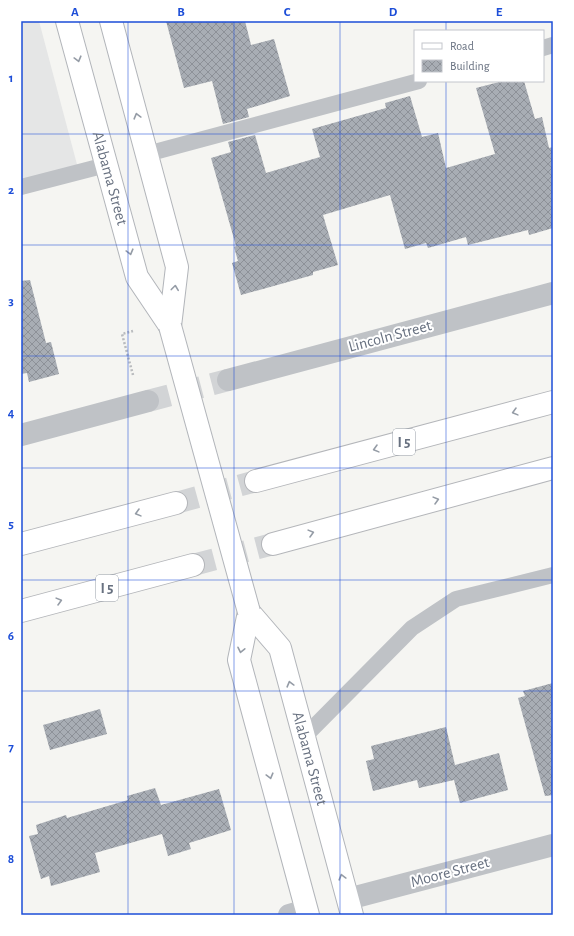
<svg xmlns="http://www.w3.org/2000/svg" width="574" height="936" font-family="'Alegreya Sans',sans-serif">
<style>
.built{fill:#e5e6e6}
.building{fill:url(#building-cross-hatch)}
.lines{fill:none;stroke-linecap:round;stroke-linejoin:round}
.minor-tunnel{stroke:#d2d4d6;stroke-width:22;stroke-dasharray:22 11;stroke-linecap:butt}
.motorway-tunnel{stroke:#d2d4d6;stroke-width:22;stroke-dasharray:22 11;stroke-linecap:butt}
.secondary-casing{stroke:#b2b5ba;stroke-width:24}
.motorway-casing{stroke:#b4b6ba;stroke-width:24}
.path{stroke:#b9bbbe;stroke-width:2.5;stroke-dasharray:2 2;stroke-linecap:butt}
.service{stroke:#bfc2c6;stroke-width:16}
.minor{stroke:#bfc2c6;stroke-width:22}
.secondary{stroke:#fff;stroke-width:22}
.motorway{stroke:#fff;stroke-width:22}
.secondary-bridge-casing{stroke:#b2b5ba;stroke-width:24;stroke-linecap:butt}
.secondary-bridge{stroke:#fff;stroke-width:22}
.oneway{stroke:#959ca6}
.grid{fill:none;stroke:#1d4ed8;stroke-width:1;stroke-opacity:0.55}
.labels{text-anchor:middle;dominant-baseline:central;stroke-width:4;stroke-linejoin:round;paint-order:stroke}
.shield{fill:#fff;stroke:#959ca6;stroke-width:1}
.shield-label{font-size:15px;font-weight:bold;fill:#687180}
.street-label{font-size:16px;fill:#687180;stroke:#fff}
.neatline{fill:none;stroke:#1d4ed8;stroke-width:1.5}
.grid-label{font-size:13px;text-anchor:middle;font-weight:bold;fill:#1d4ed8}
</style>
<defs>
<pattern id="building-cross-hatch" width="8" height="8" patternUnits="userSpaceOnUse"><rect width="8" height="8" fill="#a8adb4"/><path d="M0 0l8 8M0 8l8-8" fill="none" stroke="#8d9198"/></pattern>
</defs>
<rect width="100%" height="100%" fill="#f5f5f2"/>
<path class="built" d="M21 21H39L79 172 21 187Z"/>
<path class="building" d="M166 21H245L251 45 274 39 290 96 247 109 249 117 223 124 212 81 184 88Z
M503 81H524L535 119 542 117 549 148 553 147V228L529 235 528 230 468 245 466 237 428 248 426 243 405 249 390 195 323 215 338 265 313 272V275L241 295 232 263 238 261 234 247 236 246 211 158 231 152 228 142 255 135 266 173 320 157 312 129 386 108 385 103 410 96 422 137 438 133 446 168 495 154 476 88Z
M30 280 46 343 51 342 59 374 29 382 27 373 21 374V281Z
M553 683V795L545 796 518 698 525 696 523 691Z
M100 709 107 734 50 750 43 725Z
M446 727 455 765 499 753 508 790 460 803 454 780 419 788 417 780 373 791 366 761 374 759 371 746Z
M155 788 161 805 219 789 231 830 189 843 191 849 168 856 162 834 95 853 100 872 51 886 49 876 41 879 29 836 38 834 36 825 66 815 67 818 128 800 127 796Z"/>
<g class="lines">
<path class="minor-tunnel" d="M148 401 228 380"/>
<path class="motorway-tunnel" d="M176 503 256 481
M193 565 273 544"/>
<defs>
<g id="secondary">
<path id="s1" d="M67 21 137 277 170 326"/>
<path d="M111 21 177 267 170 326"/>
<path id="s2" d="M249 612 280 648 352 915"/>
<path d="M249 612 239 660 308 915"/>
</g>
<path id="motorway" d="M256 481 553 402
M21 544 176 503
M273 544 553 468
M21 611 193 565"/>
</defs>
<use href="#secondary" class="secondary-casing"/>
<use href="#motorway" class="motorway-casing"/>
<path class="path" d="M133 375 122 334 133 331"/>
<path class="service" d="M543 48 553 45
M147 154 419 81
M21 187 106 165
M304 737 412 628 456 599 553 575"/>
<path class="minor" d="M228 380 553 293
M21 435 148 401
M348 899 553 845
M289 915 306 910"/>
<use href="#secondary" class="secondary"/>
<use href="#motorway" class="motorway"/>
<defs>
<path id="secondary-bridge" d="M170 326 249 612"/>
</defs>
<use href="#secondary-bridge" class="secondary-bridge-casing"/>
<use href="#secondary-bridge" class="secondary-bridge"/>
</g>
<defs><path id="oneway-chevron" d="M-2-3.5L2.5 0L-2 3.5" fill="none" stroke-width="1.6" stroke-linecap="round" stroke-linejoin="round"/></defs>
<g class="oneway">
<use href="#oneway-chevron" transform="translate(78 59) rotate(75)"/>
<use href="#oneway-chevron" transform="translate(137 116) rotate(-105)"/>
<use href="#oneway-chevron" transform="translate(130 252) rotate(75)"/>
<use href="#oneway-chevron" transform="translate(175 288) rotate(-83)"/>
<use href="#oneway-chevron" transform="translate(515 412) rotate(165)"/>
<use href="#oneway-chevron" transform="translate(376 449) rotate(165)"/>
<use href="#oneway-chevron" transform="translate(436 500) rotate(-15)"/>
<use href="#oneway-chevron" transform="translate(138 513) rotate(165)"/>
<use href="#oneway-chevron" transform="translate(311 533) rotate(-15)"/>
<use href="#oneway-chevron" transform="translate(59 601) rotate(-15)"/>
<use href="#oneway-chevron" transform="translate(241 650) rotate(102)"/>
<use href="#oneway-chevron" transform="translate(290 684) rotate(-105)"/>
<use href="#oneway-chevron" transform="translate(270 776) rotate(75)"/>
<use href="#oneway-chevron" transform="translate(342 877) rotate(-105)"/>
</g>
<path class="grid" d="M128 21V915M234 21V915M340 21V915M446 21V31M446 81V915M21 134H553M21 245H553M21 356H553M21 468H553M21 580H553M21 691H553M21 802H553"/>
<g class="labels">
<g class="shield">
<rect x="393" y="429" width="22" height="26" rx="3"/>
<rect x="96" y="575" width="22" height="26" rx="3"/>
</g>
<g class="shield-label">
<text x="404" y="442">I 5</text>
<text x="107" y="588">I 5</text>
</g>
<g class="street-label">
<text stroke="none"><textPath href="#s1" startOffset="163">Alabama Street</textPath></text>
<text transform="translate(390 336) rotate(-15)">Lincoln Street</text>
<text stroke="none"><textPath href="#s2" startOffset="162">Alabama Street</textPath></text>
<text transform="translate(450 872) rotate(-15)">Moore Street</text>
</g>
</g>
<rect width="574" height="936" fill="none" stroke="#ffffff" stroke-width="44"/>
<rect x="414" y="30" width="130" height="52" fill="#ffffff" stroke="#c3c6cc"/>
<rect x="422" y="43" width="20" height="6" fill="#ffffff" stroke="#c3c6cc"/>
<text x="450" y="50" font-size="12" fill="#687180">Road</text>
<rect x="422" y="60" width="20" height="12" fill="url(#building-cross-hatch)" stroke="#c3c6cc"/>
<text x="450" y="70" font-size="12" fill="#687180">Building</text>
<rect x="22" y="22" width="530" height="892" class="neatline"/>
<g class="grid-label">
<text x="75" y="16">A</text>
<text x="181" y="16">B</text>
<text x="287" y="16">C</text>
<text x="393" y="16">D</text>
<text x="499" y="16">E</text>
<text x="11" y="82">1</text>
<text x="11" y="194">2</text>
<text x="11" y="305">3</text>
<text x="11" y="417">4</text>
<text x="11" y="528">5</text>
<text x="11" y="640">6</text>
<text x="11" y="751">7</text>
<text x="11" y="863">8</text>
</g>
</svg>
